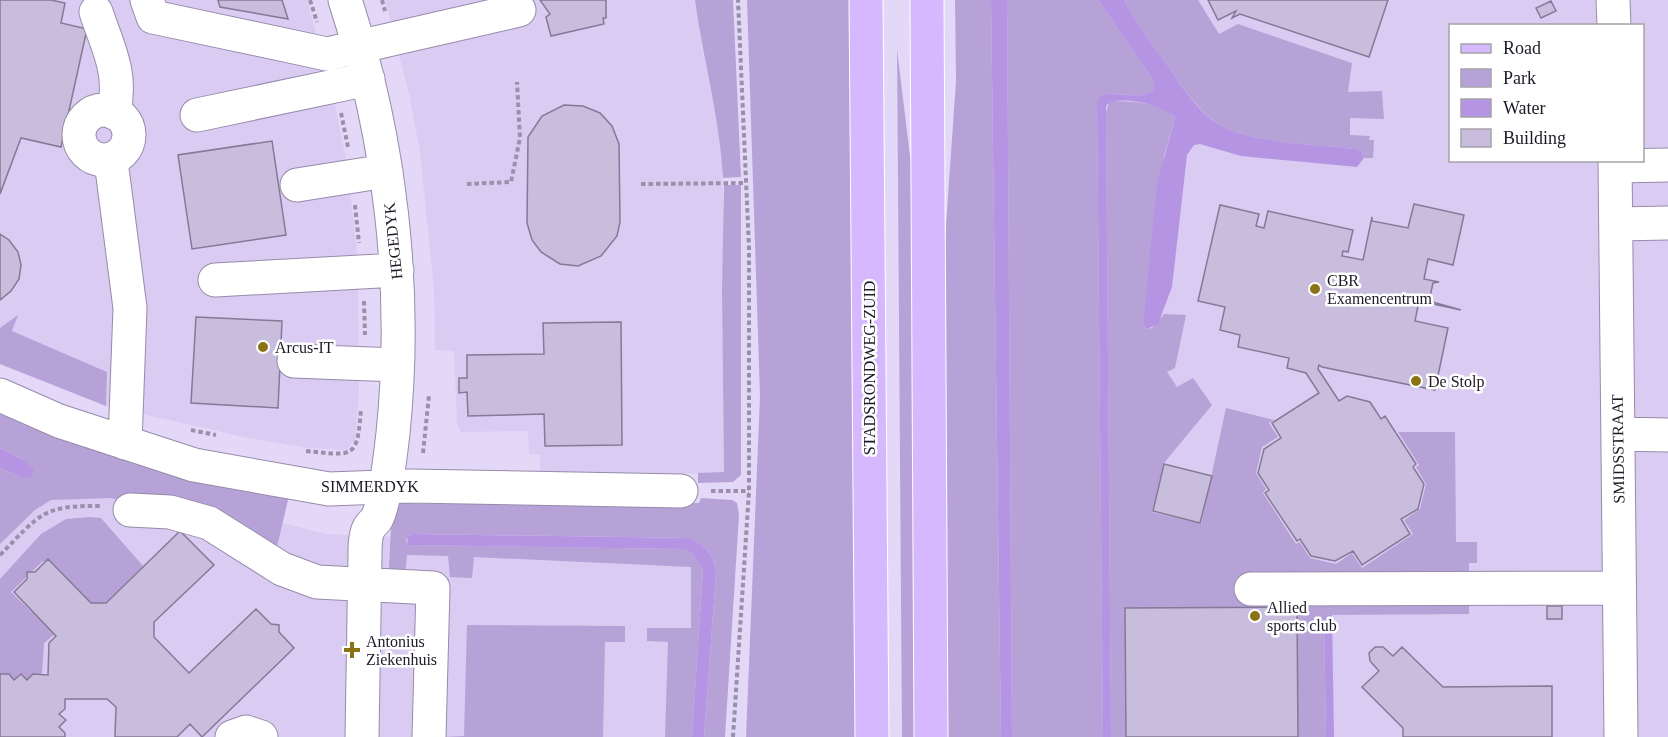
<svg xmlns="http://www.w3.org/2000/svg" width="1668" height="737" font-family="'Times New Roman',serif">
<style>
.built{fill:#dacbf3;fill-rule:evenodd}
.green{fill:#b7a2d8}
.water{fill:#b594e4}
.building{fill:#c9bdde;stroke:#847996;stroke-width:1.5}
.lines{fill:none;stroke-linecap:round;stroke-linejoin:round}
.minor-casing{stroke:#968ba9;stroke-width:35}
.major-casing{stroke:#fff;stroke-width:35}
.path{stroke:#9990a9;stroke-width:4;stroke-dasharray:4.5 3;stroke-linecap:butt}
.minor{stroke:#fff;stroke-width:33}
.major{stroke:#d6b8fe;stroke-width:33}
.poi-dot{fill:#8b7215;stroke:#fff;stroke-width:2}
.labels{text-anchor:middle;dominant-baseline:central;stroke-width:5;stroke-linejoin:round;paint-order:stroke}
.street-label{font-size:16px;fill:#1e1925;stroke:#fff}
.poi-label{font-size:16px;fill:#1e1925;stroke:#fff;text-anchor:start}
</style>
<rect width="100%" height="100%" fill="#e4d8f9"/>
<path class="built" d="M0 0H307L334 100 347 164 358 261 359 395 355 439 347 450 308 448 244 437 106 406 0 364Z
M385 0H695L702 48 721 140 724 232 722 290 724 473 540 476V455L529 454 528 431 461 432 457 424 454 351 435 350 434 289 420 152 409 94Z
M998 0H1668V737H1006ZM1450 26H1642V160H1450Z
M0 458 138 485 326 534 700 550 699 737H0Z"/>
<path class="green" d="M695 0H733L741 177 723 178C720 118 703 60 695 0Z
M747 0H854L861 737H746L760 396Z
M955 0H991L1001 737H948L944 254 956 81Z
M1007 0H1098L1154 81V91C1140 100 1118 91 1101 95L1097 101 1103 737H1012Z
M1124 0H1198L1219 34 1238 24 1352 63 1348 92 1382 91 1384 119 1350 118V135L1370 136 1369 140H1374L1373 158H1364L1362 152 1355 149C1316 144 1247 144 1215 122 1195 107 1179 82 1165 62 1151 42 1135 22 1124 0Z
M897 49 919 230 923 737H902Z
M1114 101C1133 102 1163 102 1175 118L1164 156 1143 324 1147 329 1152 328 1164 314 1186 315 1175 368 1167 372 1177 387 1193 378 1212 405 1164 463 1152 512 1201 524 1226 408 1274 420 1269 423 1278 437 1262 447 1256 473 1266 489 1263 493 1296 544 1300 542 1310 558 1336 564 1352 553 1362 568 1413 534 1404 520 1420 509 1426 484 1416 467 1419 465 1398 432H1455L1456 542H1477V563H1469V614L1324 615 1326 737H1111L1106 112 1109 103Z
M724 185H741V475L733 482 698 483V473L724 472 722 290Z
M18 315 12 331 107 372 106 406 0 364V328Z
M0 409 289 496 275 555 137 503 110 498 51 500 35 510 0 544V468L24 478 23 460 0 448Z
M701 498 732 500 737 503 739 515 725 737H704L716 573C715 556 705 544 689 538L415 534 407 536 406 541 409 545 682 549 692 553 703 569 692 737H665L668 642 647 641V628H691V567L474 557 472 578 450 577 448 556 407 555 405 575 389 568 392 507 396 501 416 504 699 503Z
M90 517 101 518 143 566 104 604 90 603 43 561 11 592 55 634 44 643 42 673 24 685 17 677 13 684 0 676V579L41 534 66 519Z
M467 625 625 626V642H605L603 737H444L464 736Z"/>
<path class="water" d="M991 0H1007L1012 737H1001Z
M1098 0H1124C1135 22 1151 42 1165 62 1179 82 1195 108 1215 122 1247 144 1316 144 1355 149L1362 152 1364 158 1357 167 1241 156 1200 144 1194 145 1187 155 1172 287 1158 324 1147 329 1143 324 1157 184 1175 118C1166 106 1117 93 1106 106L1111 737H1103L1097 101 1101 95C1117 91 1140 101 1154 90V81Z
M0 448 23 460 34 470 32 476 24 478 0 468Z
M414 534 689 538C705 544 715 556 716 573L704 737H692L703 569 692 553 682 549 408 545 407 536Z
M1324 615H1332L1334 737H1326Z"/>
<path class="building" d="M0 0H51L65 3 61 23 87 29 61 147 21 138 0 194Z
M218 0H282L288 19 220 7Z
M540 0H606V18H603L604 24 551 36 546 17 550 14Z
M1208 0H1388L1369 57 1240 14 1232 18 1236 11 1218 20Z
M1551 1 1556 11 1541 18 1536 8Z
M564 105 583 106 600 113 612 126 619 144 620 222 617 236 601 256 578 266 560 264 541 252 532 240 527 223 528 137 542 116Z
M272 141 286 235 192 249 178 155Z
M1414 204 1464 215 1453 265 1428 259 1424 279 1439 282 1433 283 1429 301 1461 310 1419 301 1415 321 1448 328 1435 390 1322 367 1319 365 1318 369 1339 401 1347 396 1370 402 1381 419 1385 416 1416 464 1413 467 1424 484 1418 509 1401 519 1410 534 1362 565 1353 551 1335 561 1311 556 1300 539 1297 541 1265 493 1269 490 1258 473 1264 449 1281 438 1272 423 1319 393 1306 373 1287 368 1289 358 1238 347 1240 335 1220 330 1225 307 1198 301 1220 205 1259 214 1256 226 1264 228 1268 211 1353 230 1348 252 1343 251 1342 256 1363 260 1372 217V221L1408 228Z
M0 234 9 240 18 252 21 265 19 279 11 291 0 300Z
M196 317 282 321 278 408 191 403Z
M621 322 622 445 545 446 544 414 468 416 467 392 459 393V378H467V355L544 354 543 323Z
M1164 464 1212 476 1200 523 1153 511Z
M180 531 214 565 154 622V637L189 673 256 609 271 624 279 625V632L294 648 202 737 190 724 177 737H115L116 707 107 699H65V709L59 714 66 720 59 727 65 733V737H0V674H9L14 680 21 674 27 680 33 674 48 675 49 643 56 636 14 592 27 579V572H35L48 559 91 603H106Z
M1547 606H1562V619H1547Z
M1297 607 1298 737H1126L1125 608Z
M1375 647H1383L1393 656 1402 647 1443 687 1552 686V737H1403V728L1362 687 1379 671 1370 661 1369 653Z"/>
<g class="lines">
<defs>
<path id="minor" d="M147 0 153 17 327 54 519 10
M345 0C390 138 408 288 393 433 391 451 385 503 377 518 375 522 371 524 369 528 365 535 365 547 365 555L362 737
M1613 0 1614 26
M96 12C109 51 122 71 114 113
M79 135a25 25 0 1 1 50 0a25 25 0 1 1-50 0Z
M197 115 368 79
M1615 160 1621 737
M111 161 130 308 125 443
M1616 166 1668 165
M297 185 386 171
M1616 224 1668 223
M215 280 397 270
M294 361 397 365
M0 395 59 421 194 465 329 489 410 486 681 491
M1618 434 1668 435
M130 510 170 512 209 523 282 569 317 582 433 588 429 737
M1251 589 1619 588
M232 737 246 732 261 737"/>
<path id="major" d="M866 0 872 737
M927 0 931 737"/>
</defs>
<use href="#minor" class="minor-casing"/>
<use href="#major" class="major-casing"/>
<path class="path" d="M310 0 317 22
M382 0 385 11
M341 113 348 147
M467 184 511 182 520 138 517 82
M641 184 746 183
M355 205 359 243
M364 301 365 335
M191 430 216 435
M306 451C355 456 357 459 361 409
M423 453 429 395
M711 491H749
M0 555C40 515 41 505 101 506
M733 737 749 491V248L738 0"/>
<use href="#minor" class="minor"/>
<use href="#major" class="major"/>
</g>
<g class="poi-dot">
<circle cx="1315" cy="289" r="6"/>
<circle cx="263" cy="347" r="6"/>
<circle cx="1416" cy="381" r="6"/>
<circle cx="1255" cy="616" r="6"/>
<path d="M349 641h6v6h6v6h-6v6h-6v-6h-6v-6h6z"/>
</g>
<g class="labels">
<g class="street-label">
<text transform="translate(393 241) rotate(-96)">HEGEDYK</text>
<text transform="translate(869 368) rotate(-90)">STADSRONDWEG-ZUID</text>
<text transform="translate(1618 449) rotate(-91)">SMIDSSTRAAT</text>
<text x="370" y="486">SIMMERDYK</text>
</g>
<g class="poi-label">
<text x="1327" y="280">CBR<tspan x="1327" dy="18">Examencentrum</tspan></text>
<text x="275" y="347">Arcus-IT</text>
<text x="1428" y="381">De Stolp</text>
<text x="1267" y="607">Allied<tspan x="1267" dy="18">sports club</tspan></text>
<text x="366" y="641">Antonius<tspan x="366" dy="18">Ziekenhuis</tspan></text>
</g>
</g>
<rect x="1449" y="24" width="195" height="138" fill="#ffffff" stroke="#a5a3a8" stroke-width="1.5"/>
<rect x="1461" y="44" width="30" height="9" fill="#d6b8fe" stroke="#a5a3a8" stroke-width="1.5"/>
<text x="1503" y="54" font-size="18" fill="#1e1925">Road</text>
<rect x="1461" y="69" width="30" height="18" fill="#b7a2d8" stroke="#a5a3a8" stroke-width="1.5"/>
<text x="1503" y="84" font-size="18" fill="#1e1925">Park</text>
<rect x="1461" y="99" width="30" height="18" fill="#b594e4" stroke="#a5a3a8" stroke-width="1.5"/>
<text x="1503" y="114" font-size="18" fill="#1e1925">Water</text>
<rect x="1461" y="129" width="30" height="18" fill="#c9bdde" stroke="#a5a3a8" stroke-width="1.5"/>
<text x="1503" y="144" font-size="18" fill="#1e1925">Building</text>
</svg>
